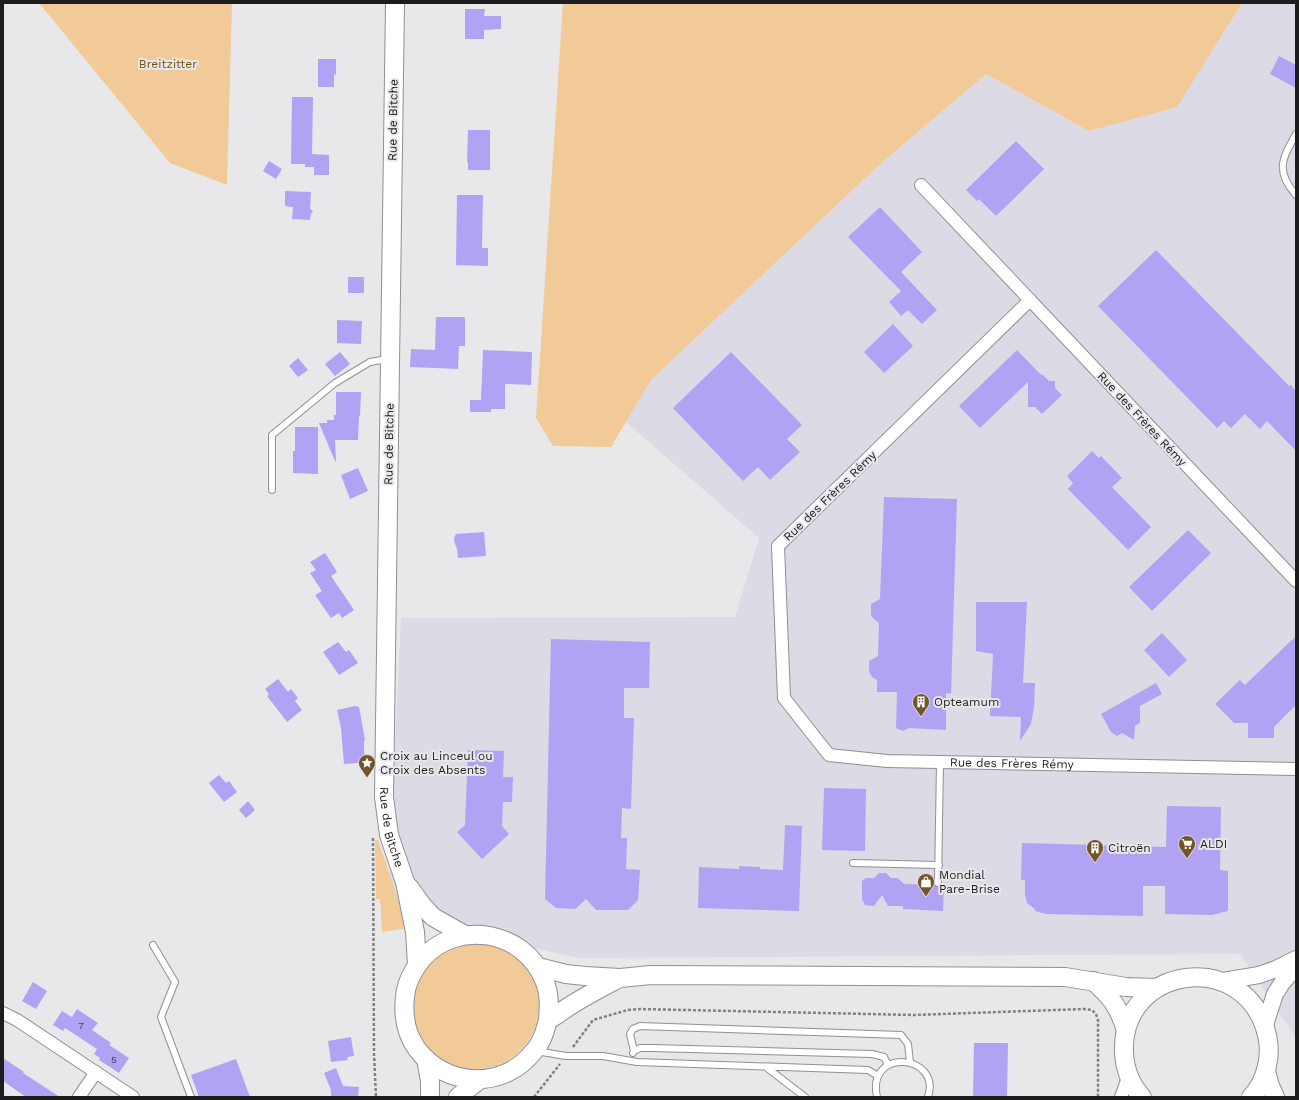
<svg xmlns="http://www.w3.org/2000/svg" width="1299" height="1100" font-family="'Work Sans',sans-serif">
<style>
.built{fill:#dbdae5}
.green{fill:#f2ca97}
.building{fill:#b1a2f4}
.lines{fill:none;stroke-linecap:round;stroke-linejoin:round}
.lane-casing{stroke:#908f93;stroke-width:8}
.street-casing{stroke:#908f93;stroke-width:14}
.secondary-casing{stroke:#908f93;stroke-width:18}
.primary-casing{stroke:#908f93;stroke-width:20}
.path{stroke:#808082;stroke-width:2.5;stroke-dasharray:3 2;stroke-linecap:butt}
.lane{stroke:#fff;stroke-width:6}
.street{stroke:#fff;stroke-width:12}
.secondary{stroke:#fff;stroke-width:16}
.primary{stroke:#fff;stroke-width:18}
.labels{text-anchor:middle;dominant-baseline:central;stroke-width:4;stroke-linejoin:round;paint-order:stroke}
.number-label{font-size:10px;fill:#423e54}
.park-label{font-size:12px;fill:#754f14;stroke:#e8e8eb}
.street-label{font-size:12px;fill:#1d1d1f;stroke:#e8e8eb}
.poi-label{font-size:12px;fill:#1d1d1f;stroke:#e8e8eb;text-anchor:start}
</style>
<rect width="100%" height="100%" fill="#e8e8eb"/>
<path class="built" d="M1242 3H1296V1038L1240 954 578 958 387 915 401 618 735 617 759 538 626 422 651 380 878 166 986 74 1089 131 1177 106Z"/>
<path class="green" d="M39 3H232L227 185 170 163Z
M563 3H1242L1177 107 1089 131 986 74 878 166 651 380 611 447 553 446 536 418Z
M375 840H378L408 928 382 932 380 899H376Z
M413 1006a63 63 0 1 1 126 0a63 63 0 1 1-126 0Z"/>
<path class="building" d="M465 9H485L484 16H501V29L484 30V39H465Z
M1279 56 1296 65V88L1270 74Z
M318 59H336V75L334 74V87H318Z
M292 97H313L312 154 329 155V175H314V167H305V164H291Z
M468 130H490V170H468V162H467Z
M1016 141 1044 169 996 216 979 199 977 201 966 190Z
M269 161 282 169 276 179 263 171Z
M285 191 311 192 310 209 313 211 311 214 310 220 292 219 293 207 285 206Z
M457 195H483L482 248H488V266L456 265Z
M880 207 922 252 901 272 937 310 922 324 908 310 901 316 889 302 901 291 848 237Z
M1156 250 1289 386 1291 385 1296 391V451L1267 421 1260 429 1245 414 1231 428 1224 421 1217 428 1098 306Z
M348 277H364V293H348Z
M436 317H465V346H459L458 369 410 367 411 349 435 350Z
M337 320 362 321 361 344 337 343Z
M893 324 913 346 884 373 864 352Z
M483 350 532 352 531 385 505 384V409H491V412H470V400H481Z
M1017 350 1041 375 1042 374 1049 381H1055V388L1062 395 1042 414 1035 407H1028V382L980 428 959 406Z
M340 352 350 364 335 376 325 364Z
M731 352 802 425 787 439 800 452 770 480 758 467 743 481 673 408Z
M298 358 308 370 298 377 289 366Z
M336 392H361L360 416H359L358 440H335L336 461H335L319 423H327V420H334V415H336Z
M295 427H318V474L293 473V451H295Z
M1092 451 1099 458 1101 456 1122 478 1112 487 1151 527 1128 550 1068 489 1073 483 1067 476Z
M358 468 368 491 350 499 341 475Z
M884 497 957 499 951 694 946 693V730L909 728 903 731 896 728 897 692H877V680L872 677 869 671V661L878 656 879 623 875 620 871 616V604L880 599Z
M1188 530 1211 553 1152 611 1129 587Z
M484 532 486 556 458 558 457 549 454 541V538L456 534Z
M325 553 337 572 331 576 354 610 342 618 339 613 331 618 315 595 322 591 310 573 316 570 310 562Z
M976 602H1027L1023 683H1035L1034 707 1031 724 1020 741 1021 717 990 716 993 654 976 651Z
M1162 633 1187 660 1169 677 1144 650Z
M1296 636V705L1274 727V738H1248V723H1234L1215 704 1240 680 1245 685Z
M551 639 650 642 649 688H624V718H634L631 809 622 808 621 838H627L626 869 640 870 638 900 628 910H596L586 899 575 909 556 908 545 899Z
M338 642 346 652 349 650 358 663 339 675 323 652Z
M278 679 288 692 291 689 298 698 295 701 302 710 287 722 267 696 269 694 265 689Z
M1156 683 1162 694 1140 706V723L1135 726 1134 740 1122 733 1117 736 1111 732 1101 714Z
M355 706 359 707 360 712 365 740 364 741V752L366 758 358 763 344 764 341 728 337 710Z
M468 750 504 751 503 777H513L512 802H503L502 826 509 834 482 859 457 832 465 825Z
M219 775 226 783 229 781 237 792 224 802 209 783Z
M824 788 866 789 865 851 822 850Z
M248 801 255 810 246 818 239 810Z
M1167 806 1221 807 1220 870 1228 871V911L1212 915 1165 914V886H1143V916L1046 914 1035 911V909L1027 903 1025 895V880H1021L1022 843 1166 847Z
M785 825 802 826 799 911 698 908 699 867 739 869V866L760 867V869L783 870Z
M879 873H886L891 878H898L904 884 934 885 938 887 944 885 943 911 903 909V906H888L882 895 874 906 865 905 862 899V881L866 878H874Z
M33 982 47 991 36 1009 22 1001Z
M77 1009 98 1023 92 1030 111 1043 109 1045 129 1058 119 1073 99 1060 100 1058 94 1054 97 1049 65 1028 63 1031 53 1025 62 1011 72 1017Z
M351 1037 354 1056 347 1057 348 1060 331 1062 328 1041Z
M974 1043H1008L1007 1097H973Z
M3 1058 24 1072 23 1073 60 1097H26L3 1081Z
M236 1059 250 1097H199L191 1075Z
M336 1068 343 1086 359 1087 358 1097H331V1090L324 1073Z"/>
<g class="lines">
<defs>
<path id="lane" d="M1296 134C1282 159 1275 171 1296 195
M272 490V435L335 383 370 362 388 359
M853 863 939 865
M938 883 940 763
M153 945 175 982 161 1017 191 1097
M536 1051 566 1056H603L637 1062 868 1070 878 1076
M634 1051 630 1034 633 1029 640 1026 901 1035 908 1044 910 1062
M633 1053 634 1051 640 1048H652L872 1054 884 1057 888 1065
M766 1067 805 1097
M877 1097C866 1047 942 1054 928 1097"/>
<g id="street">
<path d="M921 185 1030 300"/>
<path id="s1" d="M1296 581 1030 300 778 546 784 698 829 755 887 761 1296 769"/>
<path d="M3 1013 17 1020 133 1097"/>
<path d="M79 1097 96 1072"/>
<path d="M1121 1097 1129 1075"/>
</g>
<path id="secondary" d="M1223 981 1259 975 1276 969 1296 959
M1265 1025 1275 994 1282 983 1296 967"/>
<g id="primary">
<path id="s2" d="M395 3 384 797 389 835 405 882 415 932 417 965"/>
<path d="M409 887 422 905 433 917 465 935"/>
<path d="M538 967 566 974 585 976 620 978 651 975 1065 977 1126 987 1157 988"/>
<path d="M1093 981C1111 996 1119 1008 1126 1030"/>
<path d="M548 1021C549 1007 550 993 544 980 524 930 457 919 422 959 413 970 406 983 405 997 403 1015 406 1034 417 1049 446 1088 504 1090 534 1051 538 1047 541 1041 543 1036 545 1032 546 1025 548 1021 550 1019 555 1016 558 1014 577 1000 597 990 618 979"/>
<path d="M426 1059 430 1081V1097"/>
<path d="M1266 1071 1270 1086 1275 1097"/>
<path d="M458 1097 479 1080"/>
<path d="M1142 1097C1131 1085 1125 1069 1124 1053 1120 965 1246 947 1267 1035 1272 1056 1266 1082 1251 1097"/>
</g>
</defs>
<use href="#lane" class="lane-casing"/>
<use href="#street" class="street-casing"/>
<use href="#secondary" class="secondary-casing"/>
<use href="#primary" class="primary-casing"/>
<path class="path" d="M373 838 374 1054 376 1097
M573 1047 593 1020 628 1010 640 1009 914 1015 1084 1009 1092 1010 1096 1014 1098 1020V1097
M534 1097 560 1064"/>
<use href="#lane" class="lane"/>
<use href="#street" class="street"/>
<use href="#secondary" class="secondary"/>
<use href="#primary" class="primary"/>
</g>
<defs>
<symbol id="building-pin" viewBox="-11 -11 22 30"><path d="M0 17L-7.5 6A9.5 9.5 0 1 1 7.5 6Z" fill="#735529" stroke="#e8e8eb"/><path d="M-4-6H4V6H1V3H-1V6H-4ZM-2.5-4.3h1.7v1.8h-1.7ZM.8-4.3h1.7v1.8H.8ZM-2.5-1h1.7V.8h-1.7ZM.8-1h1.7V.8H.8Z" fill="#fff"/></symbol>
<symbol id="sight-pin" viewBox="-11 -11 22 30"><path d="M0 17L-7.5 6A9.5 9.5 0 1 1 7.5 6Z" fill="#735529" stroke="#e8e8eb"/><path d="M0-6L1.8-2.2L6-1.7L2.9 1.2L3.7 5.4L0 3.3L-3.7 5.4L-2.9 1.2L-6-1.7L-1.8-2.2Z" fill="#fff"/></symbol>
<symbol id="supermarket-pin" viewBox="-11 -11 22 30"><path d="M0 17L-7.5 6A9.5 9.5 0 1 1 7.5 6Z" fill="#735529" stroke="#e8e8eb"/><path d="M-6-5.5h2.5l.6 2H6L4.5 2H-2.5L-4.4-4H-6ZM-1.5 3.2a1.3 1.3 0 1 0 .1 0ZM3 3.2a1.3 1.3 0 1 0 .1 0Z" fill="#fff"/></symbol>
<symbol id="shop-pin" viewBox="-11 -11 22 30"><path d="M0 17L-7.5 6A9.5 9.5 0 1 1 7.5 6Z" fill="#735529" stroke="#e8e8eb"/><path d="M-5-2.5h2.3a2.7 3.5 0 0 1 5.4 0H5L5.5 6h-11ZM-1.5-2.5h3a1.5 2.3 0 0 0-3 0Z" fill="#fff"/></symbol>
</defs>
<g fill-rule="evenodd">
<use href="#building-pin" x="911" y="692" width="20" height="27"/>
<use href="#sight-pin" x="357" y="753" width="20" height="27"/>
<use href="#supermarket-pin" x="1177" y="834" width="20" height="27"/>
<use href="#building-pin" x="1085" y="838" width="20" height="27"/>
<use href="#shop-pin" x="916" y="872" width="20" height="27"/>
</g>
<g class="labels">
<g class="number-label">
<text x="81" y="1025">7</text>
<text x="114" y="1059">5</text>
</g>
<g class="park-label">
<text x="168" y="64">Breitzitter</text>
</g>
<g class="street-label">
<text transform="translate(393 120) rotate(-89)">Rue de Bitche</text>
<text transform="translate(1142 419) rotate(47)">Rue des Frères Rémy</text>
<text transform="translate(389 444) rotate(-89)">Rue de Bitche</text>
<text transform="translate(830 496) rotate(-44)">Rue des Frères Rémy</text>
<text stroke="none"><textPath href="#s1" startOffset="1147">Rue des Frères Rémy</textPath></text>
<text stroke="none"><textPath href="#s2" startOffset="825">Rue de Bitche</textPath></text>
</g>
<g class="poi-label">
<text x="934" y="702">Opteamum</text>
<text x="380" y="756">Croix au Linceul ou<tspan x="380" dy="14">Croix des Absents</tspan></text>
<text x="1200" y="844">ALDI</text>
<text x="1108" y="848">Citroën</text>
<text x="939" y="875">Mondial<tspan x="939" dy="14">Pare-Brise</tspan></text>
</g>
</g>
<rect width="1299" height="1100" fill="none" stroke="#1d1d1f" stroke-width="8"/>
</svg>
